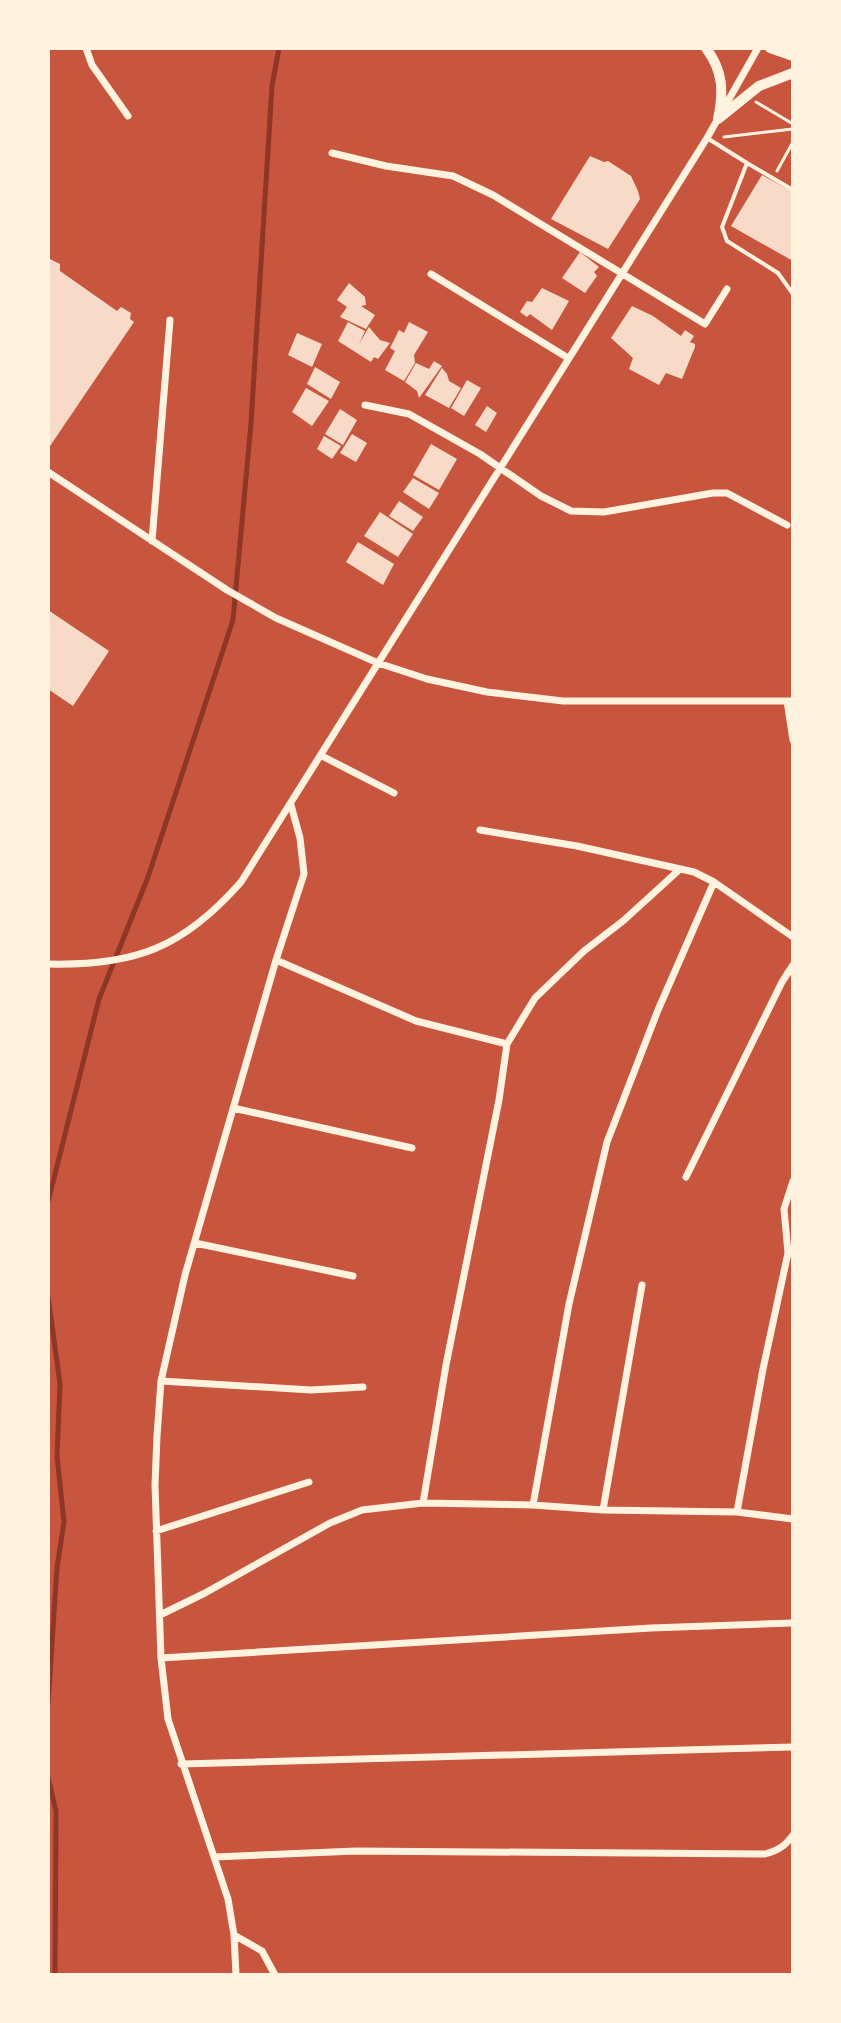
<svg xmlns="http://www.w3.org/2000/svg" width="841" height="2023" font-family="Georgia,serif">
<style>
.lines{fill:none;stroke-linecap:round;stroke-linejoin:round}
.stream{stroke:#8f3625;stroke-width:5}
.building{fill:#f7dbc8}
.path{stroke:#fff3e0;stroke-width:3}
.service{stroke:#fff3e0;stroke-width:4}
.minor{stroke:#fff3e0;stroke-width:7}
.secondary{stroke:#fff3e0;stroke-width:10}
</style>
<rect width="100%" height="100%" fill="#c8553d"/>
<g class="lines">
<path class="stream" d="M48 1202 99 999 148 877 233 620 251 423 272 86 279 48
M48 1296 60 1384 57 1456 64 1522 57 1568 48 1704
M48 1777 56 1811 55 1975"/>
</g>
<path class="building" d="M590 156 604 162 608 161 631 176 638 191 640 199 608 249 551 219Z
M762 175 793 192V261L731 226Z
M580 252 599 267 594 272 597 276 585 293 562 278Z
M48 258 60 264V271L117 311 121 307 131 313 130 319 134 322 48 449Z
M349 283 365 297 366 305 361 306 375 315 366 329 340 317 347 307 337 300Z
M542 288 569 301 552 330 530 314 527 317 520 312 527 301 532 302Z
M632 306 653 316 681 336 685 330 694 336 690 342 695 344V347L682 379 666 373 659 385 629 369 633 358 611 338Z
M348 322 365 331 359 344 369 327 380 340 390 343 378 359 374 357 371 362 338 341Z
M409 322 428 332 414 355 415 363 404 381 385 370 395 351 390 348 399 330 404 333Z
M297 333 322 344 312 367 288 355Z
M434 361 442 366 419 398 417 391 405 382 416 363 429 369Z
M315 367 340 382 331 399 307 384Z
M442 368 447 374 449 381 461 388 449 408 425 395Z
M467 380 481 388 464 416 451 408Z
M306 388 329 401 312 426 292 412Z
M487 406 497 413 486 432 475 425Z
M340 409 357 420 343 445 325 434Z
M352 434 367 443 356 462 340 453Z
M324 436 341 446 332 459 317 449Z
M431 444 457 459 439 490 413 475Z
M413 478 439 493 429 509 403 492Z
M399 501 423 517 413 531 389 516Z
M380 512 413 534 398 557 364 536Z
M358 542 394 564 383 585 346 562Z
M48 610 109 651 73 706 48 689Z"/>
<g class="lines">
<path class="path" d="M756 102 793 124
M724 137 793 129
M777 171 793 142"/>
<path class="service" d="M707 138 747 163 722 227 727 241 778 273 793 294
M747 163 793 190"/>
<path class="minor" d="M86 48 92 65 128 116
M332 153 386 166 453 176 493 195 705 324 727 289
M431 274 568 358
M365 405 409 414 480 454 541 496 571 511 604 512 713 493H727L787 525
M48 472 227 590 276 618 378 663 427 679 487 692 563 701H793
M152 541 170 320
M787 701 793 740
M322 756 394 793
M480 830 577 846 694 872 714 882 793 937
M276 960 416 1021 507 1044
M48 964C135 966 183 948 241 882L707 138 758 48
M233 1108 412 1148
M686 1177 782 982 793 965
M195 1243 353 1276
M161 1381 311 1390 363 1387
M423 1503 446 1365 499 1100 507 1044 535 998 584 951 623 921 679 870
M533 1505 569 1304 607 1142 658 1010 714 882
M603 1510 642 1285
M737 1512 763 1369 788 1253 784 1209 793 1181
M156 1531 309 1482
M160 1615 205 1593 330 1523 362 1510 423 1503 533 1505 603 1510 737 1512 793 1519
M161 1658 651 1628 793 1623
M181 1764 793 1747
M215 1857 356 1851 765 1854C779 1850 785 1846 793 1835
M234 1935 262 1951 275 1975
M236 1975 234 1935 228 1899 168 1719 161 1658 155 1485 157 1436 161 1381 185 1275 276 960 304 874 300 838 291 805"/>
<path class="secondary" d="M706 48C723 71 724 91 718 119
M770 48 793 56
M718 119 759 86 793 73"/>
</g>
<rect width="841" height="2023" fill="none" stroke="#fff3e0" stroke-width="100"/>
</svg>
